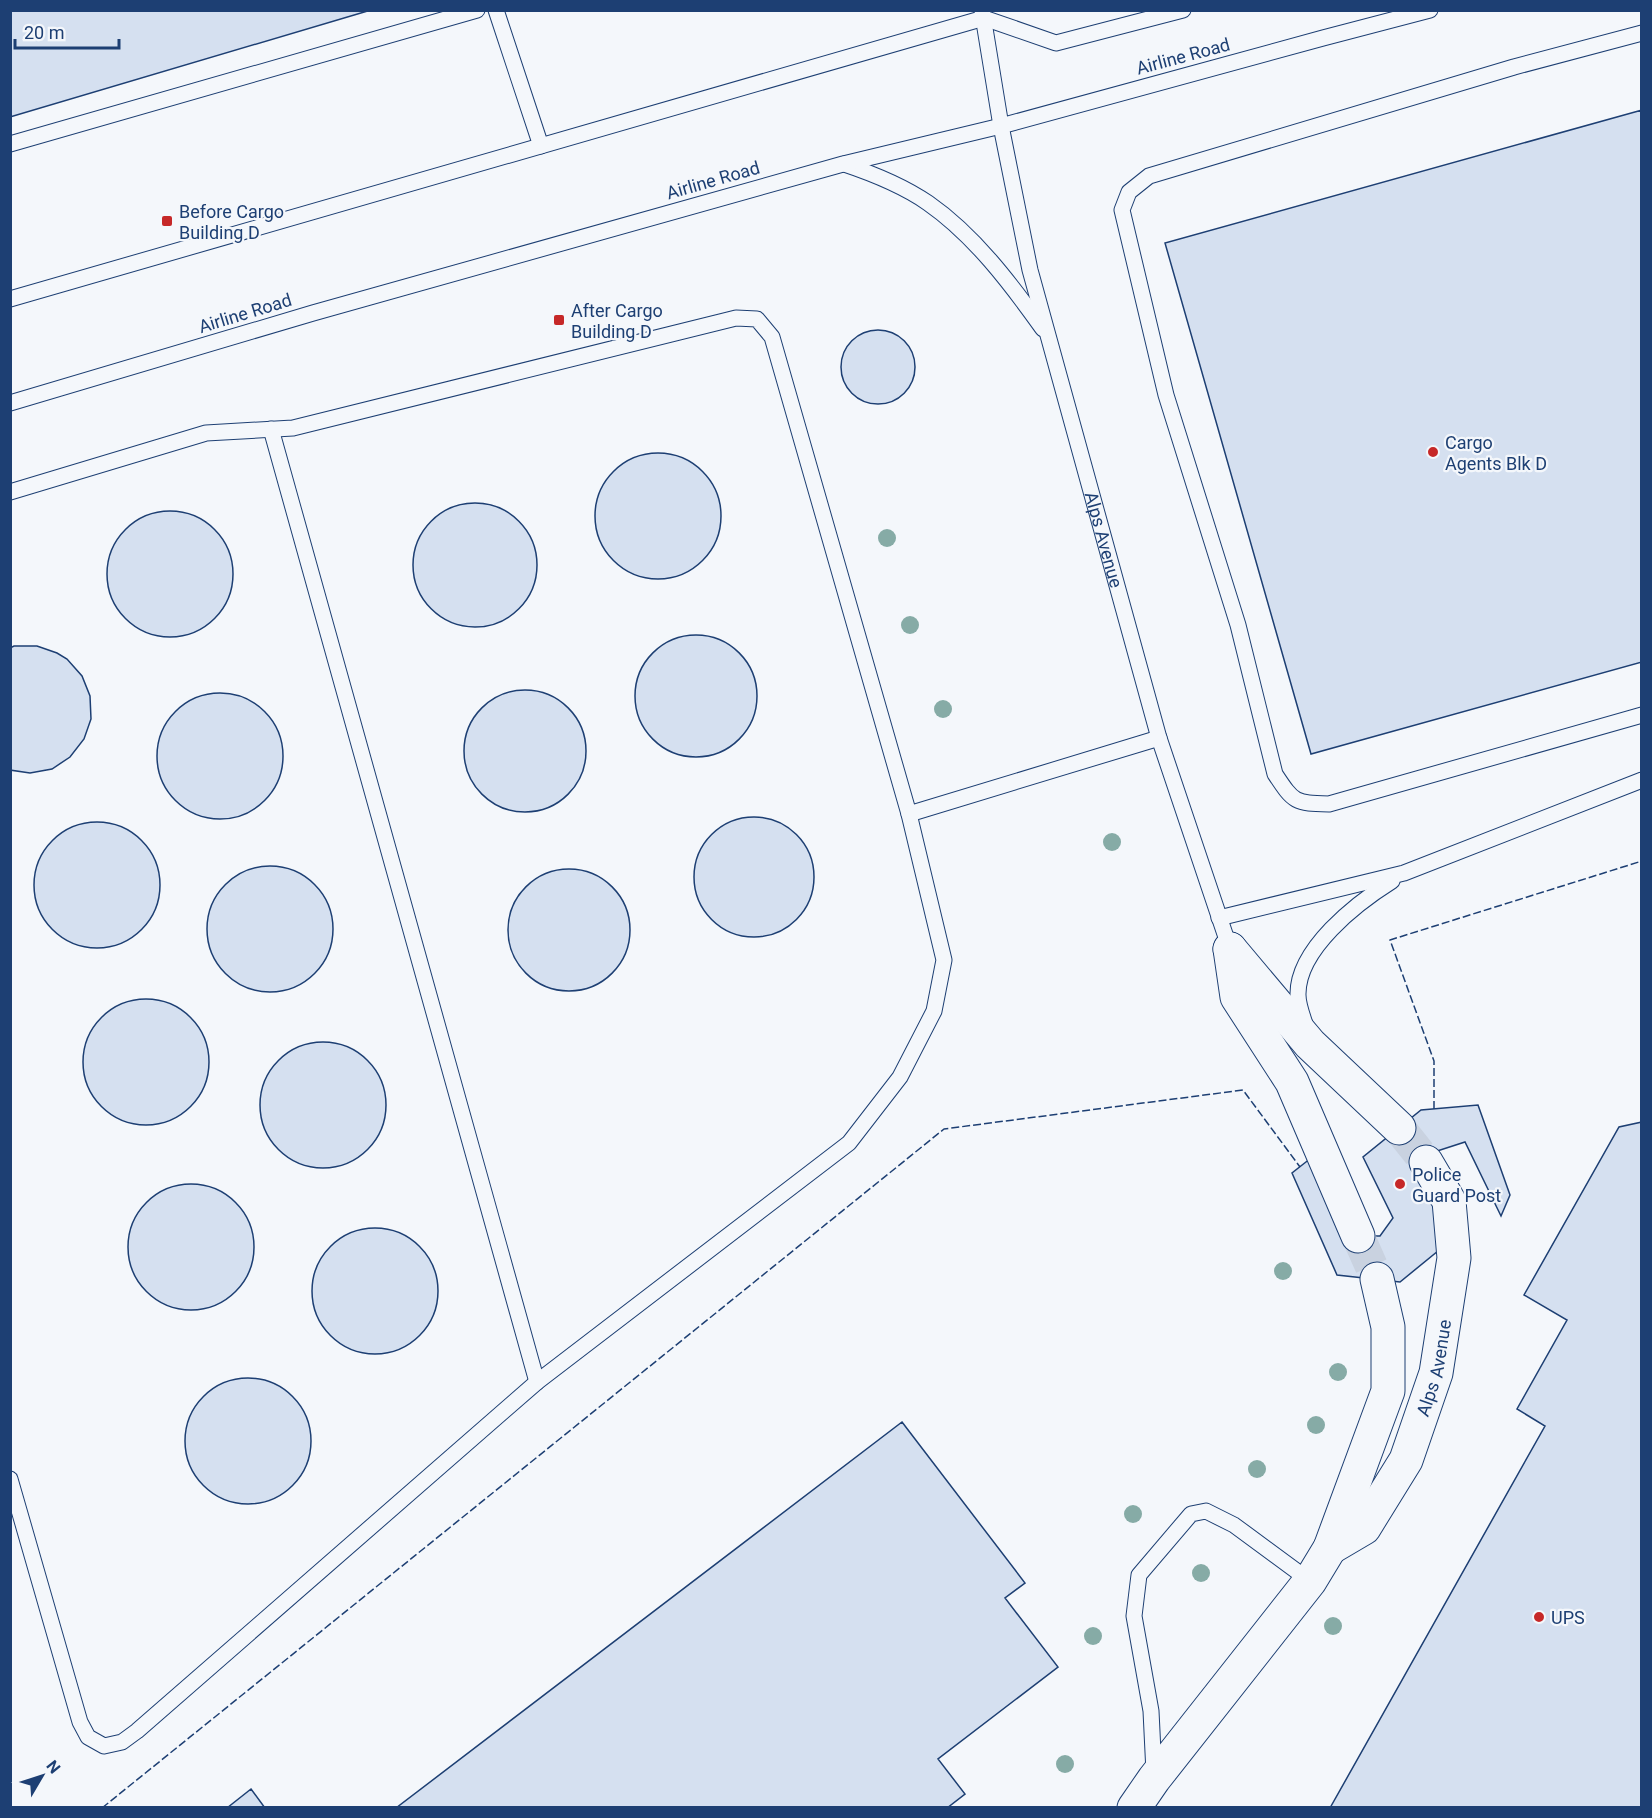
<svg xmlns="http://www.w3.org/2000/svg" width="1652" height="1818" font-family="Roboto,sans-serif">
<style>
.building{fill:#d5e0f0;stroke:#1d3f73;stroke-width:1.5}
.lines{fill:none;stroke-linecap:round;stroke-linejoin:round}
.tertiary-tunnel{stroke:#c9d2e0;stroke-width:33;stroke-dasharray:33 16;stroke-linecap:butt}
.service-casing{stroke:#1d3f73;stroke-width:17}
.tertiary-casing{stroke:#1d3f73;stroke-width:35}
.service{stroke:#f4f7fb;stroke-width:15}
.tertiary{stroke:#f4f7fb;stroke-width:33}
.fence{stroke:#1d3f73;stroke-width:1.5;stroke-dasharray:8 3;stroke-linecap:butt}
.tree{fill:#86aba6}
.poi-dot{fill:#c62828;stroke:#f4f7fb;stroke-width:2}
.labels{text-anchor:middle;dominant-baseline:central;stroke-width:4.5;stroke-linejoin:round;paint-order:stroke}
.street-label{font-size:18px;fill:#1d3f73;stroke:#f4f7fb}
.poi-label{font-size:18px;fill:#1d3f73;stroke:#f4f7fb;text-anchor:start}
</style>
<rect width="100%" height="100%" fill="#f4f7fb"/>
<path class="building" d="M10 10H371L10 117Z
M1642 110V662L1311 754 1165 243Z
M841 367a37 37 0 1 1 74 0a37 37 0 1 1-74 0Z
M595 516a63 63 0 1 1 126 0a63 63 0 1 1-126 0Z
M413 565a62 62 0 1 1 124 0a62 62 0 1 1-124 0Z
M107 574a63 63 0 1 1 126 0a63 63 0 1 1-126 0Z
M635 696a61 61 0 1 1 122 0a61 61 0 1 1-122 0Z
M14 646H37L57 653 67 659 82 676 90 696 91 719 84 739 70 757 52 769 30 773 10 770V648Z
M464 751a61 61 0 1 1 122 0a61 61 0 1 1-122 0Z
M157 756a63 63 0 1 1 126 0a63 63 0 1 1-126 0Z
M694 877a60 60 0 1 1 120 0a60 60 0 1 1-120 0Z
M34 885a63 63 0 1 1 126 0a63 63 0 1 1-126 0Z
M207 929a63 63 0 1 1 126 0a63 63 0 1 1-126 0Z
M508 930a61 61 0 1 1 122 0a61 61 0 1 1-122 0Z
M83 1062a63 63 0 1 1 126 0a63 63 0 1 1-126 0Z
M260 1105a63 63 0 1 1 126 0a63 63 0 1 1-126 0Z
M1478 1105 1510 1195 1501 1216 1465 1142 1434 1152 1449 1242 1400 1282 1337 1275 1292 1173 1311 1158 1358 1236H1380L1393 1218 1363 1157 1421 1110Z
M1642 1122V1808H1330L1545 1426 1517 1409 1567 1320 1524 1295 1619 1127Z
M128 1247a63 63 0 1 1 126 0a63 63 0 1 1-126 0Z
M312 1291a63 63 0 1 1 126 0a63 63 0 1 1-126 0Z
M185 1441a63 63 0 1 1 126 0a63 63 0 1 1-126 0Z
M902 1422 1025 1583 1005 1598 1058 1667 938 1759 965 1794 947 1808H396Z
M251 1789 265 1808H227Z"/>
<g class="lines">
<path class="tertiary-tunnel" d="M1399 1128 1426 1162
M1358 1236 1377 1279"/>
<defs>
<g id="service">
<path d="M496 10 541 146"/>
<path id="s1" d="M982 10 1001 126 1030 270 1159 738 1230 949"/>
<path d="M1642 33 1514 67 1149 176 1129 192 1122 210 1166 395 1238 625 1275 774C1294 803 1295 803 1329 804L1642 715"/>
<path d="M10 144 477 10"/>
<path d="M844 164C874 174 902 185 928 203 974 235 1011 284 1043 329"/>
<path d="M10 299 984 18 1056 43 1183 10"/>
<path d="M10 403 313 313 843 164 1001 126 1323 38 1430 10"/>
<path d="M271 429 537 1382"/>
<path d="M10 492 206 433 293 428 736 318 757 319 772 337 909 814 944 960 934 1011 900 1077 849 1143 537 1382 137 1731 122 1742 104 1746 88 1737 80 1722 10 1479"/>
<path d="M909 814 1159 738"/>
<path d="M1219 918 1404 873 1642 780"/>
<path d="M1306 1027C1303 1017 1298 1005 1298 995 1297 949 1357 903 1392 881"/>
<path d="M1154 1773 1151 1711 1134 1616 1139 1575 1191 1514 1206 1511 1234 1525 1310 1581"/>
</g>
<g id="tertiary">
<path d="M1230 949 1237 997 1292 1082 1358 1236"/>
<path d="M1230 949 1310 1044 1399 1128"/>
<path id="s2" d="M1330 1548 1364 1528 1406 1460 1436 1373 1454 1258 1449 1201 1426 1162"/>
<path d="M1134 1808 1154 1779 1310 1581 1330 1548 1388 1391V1327L1377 1279"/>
</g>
</defs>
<use href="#service" class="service-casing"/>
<use href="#tertiary" class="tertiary-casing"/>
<use href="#service" class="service"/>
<use href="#tertiary" class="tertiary"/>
<path class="fence" d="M1434 1109V1061L1390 940 1642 861
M102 1808 944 1129 1243 1090 1300 1167"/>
</g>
<g class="tree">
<circle cx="887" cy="538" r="9"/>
<circle cx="910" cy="625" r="9"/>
<circle cx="943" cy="709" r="9"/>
<circle cx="1112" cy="842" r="9"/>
<circle cx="1283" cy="1271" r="9"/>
<circle cx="1338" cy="1372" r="9"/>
<circle cx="1316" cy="1425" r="9"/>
<circle cx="1257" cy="1469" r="9"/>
<circle cx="1133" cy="1514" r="9"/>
<circle cx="1201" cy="1573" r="9"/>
<circle cx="1333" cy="1626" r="9"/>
<circle cx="1093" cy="1636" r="9"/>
<circle cx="1065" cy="1764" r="9"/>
</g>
<g class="poi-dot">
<rect x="161" y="215" width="12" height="12" rx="3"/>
<rect x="553" y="314" width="12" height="12" rx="3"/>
<circle cx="1433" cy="452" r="6"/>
<circle cx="1400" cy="1184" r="6"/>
<circle cx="1539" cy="1617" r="6"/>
</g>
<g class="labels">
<g class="street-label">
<text transform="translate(1183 56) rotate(-15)">Airline Road</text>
<text transform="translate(713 180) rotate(-16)">Airline Road</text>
<text transform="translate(245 313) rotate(-17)">Airline Road</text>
<text stroke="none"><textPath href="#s1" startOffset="544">Alps Avenue</textPath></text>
<text stroke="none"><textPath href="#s2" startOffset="216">Alps Avenue</textPath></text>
</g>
<g class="poi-label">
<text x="179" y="211">Before Cargo<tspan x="179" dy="21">Building D</tspan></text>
<text x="571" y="310">After Cargo<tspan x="571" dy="21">Building D</tspan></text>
<text x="1445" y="442">Cargo<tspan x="1445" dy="21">Agents Blk D</tspan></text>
<text x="1412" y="1174">Police<tspan x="1412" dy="21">Guard Post</tspan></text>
<text x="1551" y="1617">UPS</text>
</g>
</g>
<rect width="1652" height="1818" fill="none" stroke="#1d3f73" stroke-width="24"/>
<g transform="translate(42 1776) rotate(51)" stroke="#f4f7fb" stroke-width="4.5" paint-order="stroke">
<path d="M0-4.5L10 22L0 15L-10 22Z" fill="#1d3f73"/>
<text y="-9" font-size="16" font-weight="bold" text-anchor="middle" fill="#1d3f73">N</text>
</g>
<path d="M15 39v9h104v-9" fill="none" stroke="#1d3f73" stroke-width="3"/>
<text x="24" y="39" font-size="18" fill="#1d3f73" stroke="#f4f7fb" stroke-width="4.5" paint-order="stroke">20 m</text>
</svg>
